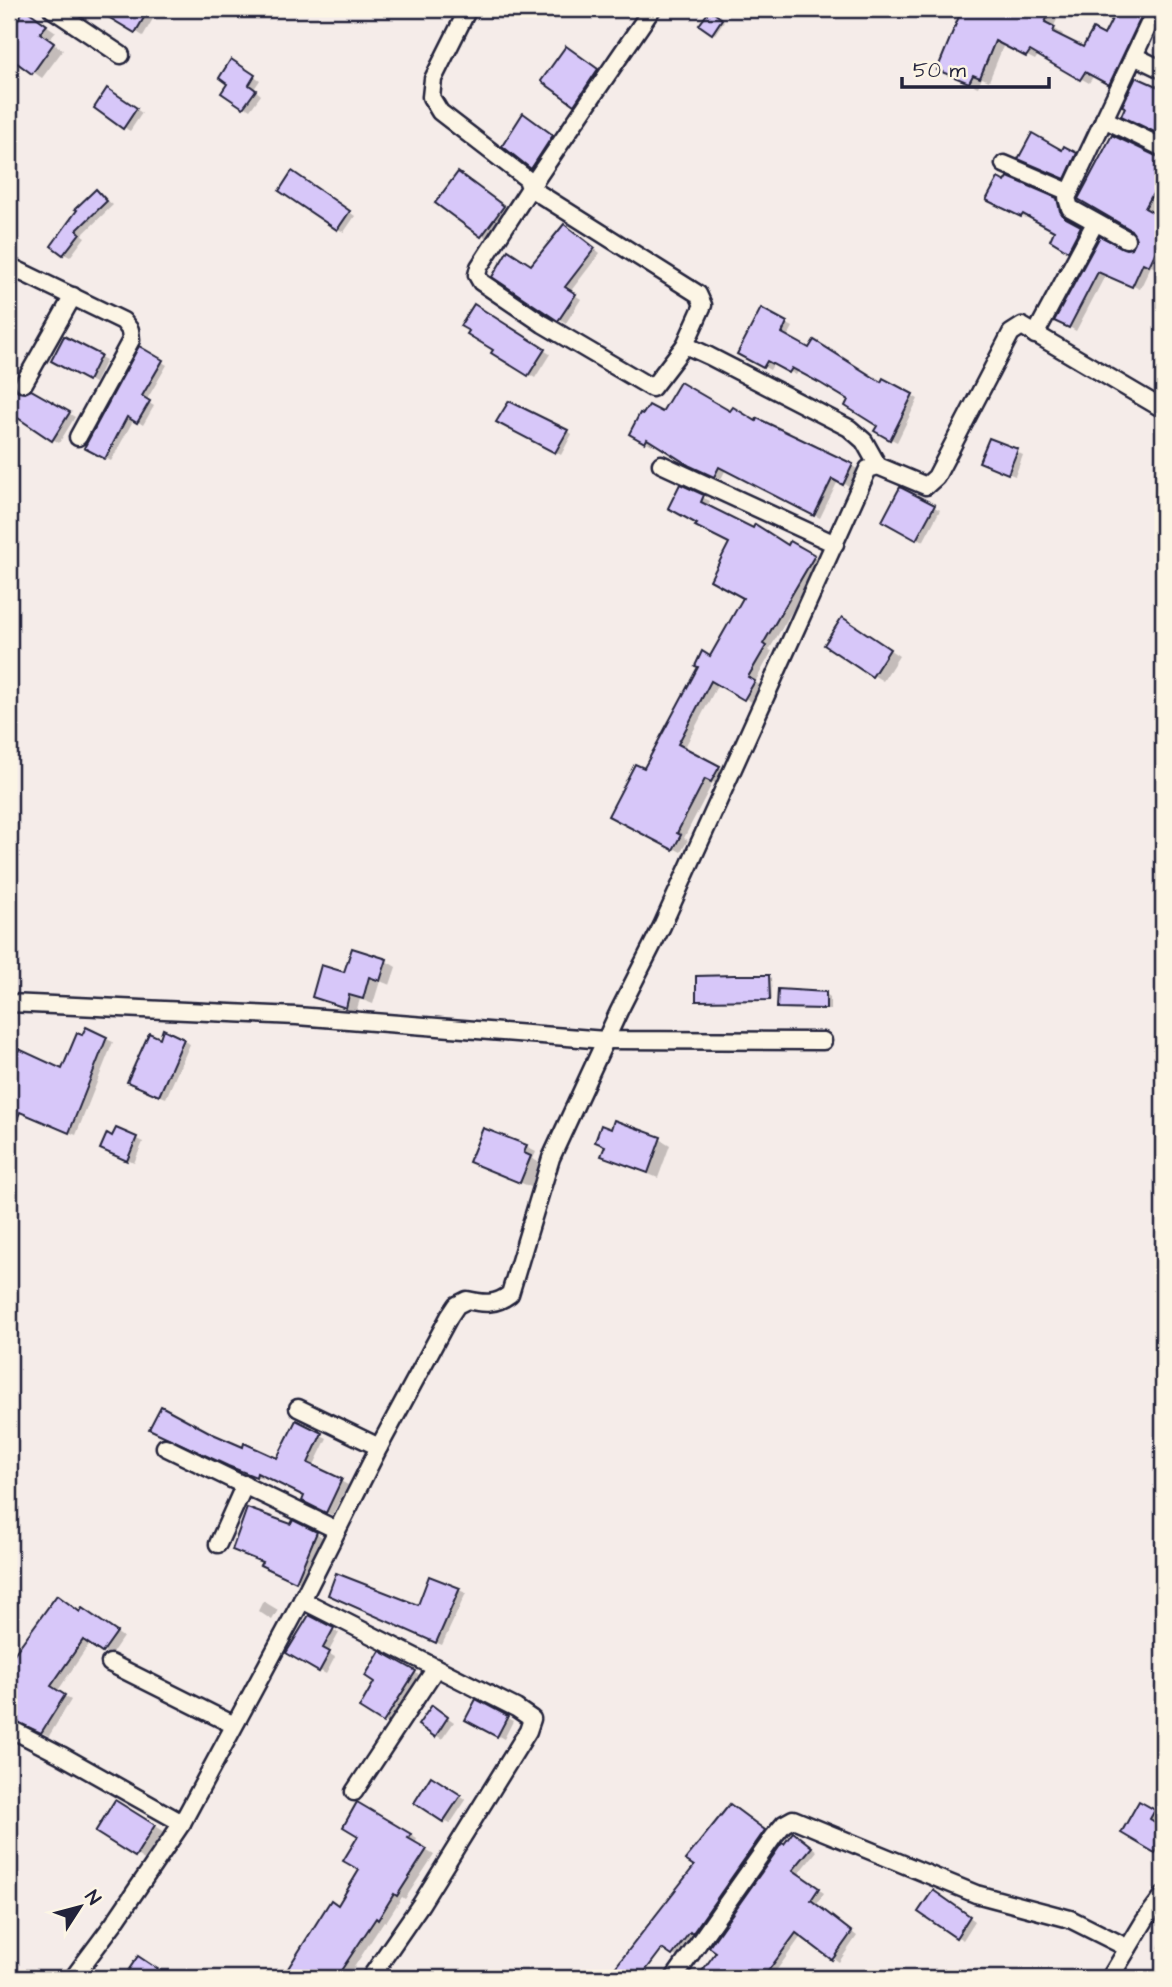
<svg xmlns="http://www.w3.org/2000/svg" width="1172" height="1987" font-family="'Architects Daughter',sans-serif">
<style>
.shadow{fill:#0003}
.building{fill:#d7c7f9;stroke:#22223b;stroke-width:2}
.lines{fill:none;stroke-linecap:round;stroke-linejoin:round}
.street-casing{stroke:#22223b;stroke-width:21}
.street{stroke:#fcf5e5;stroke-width:16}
</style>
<rect width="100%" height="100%" fill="#f5ece9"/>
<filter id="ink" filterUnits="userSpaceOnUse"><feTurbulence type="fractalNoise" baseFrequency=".0143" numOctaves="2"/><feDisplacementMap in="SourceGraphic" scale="14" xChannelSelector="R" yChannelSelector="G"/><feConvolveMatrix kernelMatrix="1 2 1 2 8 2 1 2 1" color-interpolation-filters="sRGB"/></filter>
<g filter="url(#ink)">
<!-- shadow -->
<g class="shadow">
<path d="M100 9H140L154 17 143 36Z"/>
<path d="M617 9H647L641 18 633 13 630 17Z"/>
<path d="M963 9H1062L1053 28 1063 34 1061 37 1084 49 1104 37 1119 9H1139L1152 16 1118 88 1094 75 1089 83 1039 54 1035 60 1004 44 989 81 982 78 978 87 947 74 962 15 960 14Z"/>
<path d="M26 11 56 32 49 40 63 50 42 78 9 55V35Z"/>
<path d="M710 12 724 21 715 34 701 24Z"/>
<path d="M576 54 607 76 585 109 575 104Z"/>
<path d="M238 65 260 80 254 89 261 95 250 110 223 93Z"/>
<path d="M114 94 142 113 130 131 124 127Z"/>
<path d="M530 119 559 140 538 171 532 167Z"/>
<path d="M1064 148 1082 158 1071 181 1026 161 1062 152Z"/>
<path d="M1157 158H1163V192L1151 214 1163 220V254L1156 268 1151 266 1140 289 1106 274 1076 331 1057 320 1100 239 1125 251 1133 249 1138 239 1133 229Z"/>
<path d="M299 177 355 216 344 232 338 229Z"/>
<path d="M468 180 513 213 492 241 482 235Z"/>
<path d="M1005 185 1061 203 1064 215 1069 221 1085 230 1074 251 1052 239 1057 231 1028 215 1026 218 989 199Z"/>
<path d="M96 191 113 205 82 235 85 237 70 257 64 254Z"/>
<path d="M570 229 600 253 570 292 581 299 566 323 494 276 532 267Z"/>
<path d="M474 307 550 354 535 378 494 352 495 350Z"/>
<path d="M762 311 793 327 787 338 882 384 884 380 918 399 897 442 876 431 880 425 851 399 799 370 796 375 774 363 770 370 739 353Z"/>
<path d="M65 338 106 360 95 383 53 360Z"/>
<path d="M140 349 167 365 146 401 154 406 143 425 134 419 111 461 86 447Z"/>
<path d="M9 366 19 372 13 381 20 385 22 395 31 392 75 417 59 443 9 410Z"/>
<path d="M663 414 756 423 858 469 849 486 838 481 820 518 726 469 721 479 698 468 654 441 652 445 631 433Z"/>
<path d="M499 421 567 431 572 434 561 455Z"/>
<path d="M990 440 1023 455 1015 476 987 465Z"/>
<path d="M681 487 710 501 707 507 789 547 791 544 822 561 769 650 772 651 755 682 761 686 752 702 718 684 684 749 726 771 719 785 713 782 684 838 688 840 681 852 610 815 645 771 745 598 731 543Z"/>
<path d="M901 489 940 510 923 542 884 520Z"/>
<path d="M853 625 899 656 883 681 873 675Z"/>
<path d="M386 961 396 967 390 985 380 981 373 1004 360 999 356 1012 324 1002 314 996 345 975Z"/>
<path d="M769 977 771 978 772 1000H698Z"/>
<path d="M826 994 830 997V1010L783 1009 779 1007Z"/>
<path d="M87 1030 113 1042 76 1135 9 1108V1062L11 1058 62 1071Z"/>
<path d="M164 1032 190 1044 166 1098 135 1085Z"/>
<path d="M117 1130 143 1142 134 1163 109 1152Z"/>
<path d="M612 1131 660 1139 670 1145 658 1178 603 1155Z"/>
<path d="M526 1147 536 1152 533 1159 540 1163 531 1187 471 1162Z"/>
<path d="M321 1435 327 1438 313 1467 348 1485 332 1515 310 1504 306 1496 264 1475 262 1479 236 1468 243 1449 278 1461Z"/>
<path d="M316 1533 322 1537 303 1584 261 1563Z"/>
<path d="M430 1578 466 1593 442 1645 337 1597 419 1607Z"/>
<path d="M263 1601 278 1610 272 1620 258 1611Z"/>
<path d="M81 1613 90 1615 123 1637 110 1656 90 1643 57 1692 71 1700 49 1736 9 1716V1663Z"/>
<path d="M309 1617 339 1633 328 1653 335 1657 326 1674 288 1652Z"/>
<path d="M381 1654 421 1676 390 1725 361 1707 377 1682Z"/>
<path d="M476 1702 513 1721 504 1739 467 1719Z"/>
<path d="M438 1711 454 1722 442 1739 436 1735Z"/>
<path d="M432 1778 466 1800 450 1824 416 1802Z"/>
<path d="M116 1802 164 1832 146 1861 98 1831Z"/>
<path d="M1140 1803 1160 1815 1155 1824 1163 1829 1162 1855 1123 1833Z"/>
<path d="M358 1805 417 1839 415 1844 434 1855 405 1899 402 1897 386 1922 384 1921 347 1978H283L331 1902 339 1907 362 1870Z"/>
<path d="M737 1810 770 1835 679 1958 673 1955 697 1866Z"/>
<path d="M800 1838 817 1851 798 1875 824 1893 816 1905 857 1936 839 1962 802 1935 771 1978H705L701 1976Z"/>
<path d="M940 1896 975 1921 963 1940 956 1936Z"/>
<path d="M1163 1935V1951L1158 1948Z"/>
<path d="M626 1955 651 1975 648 1978H609Z"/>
</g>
<!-- building -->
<g class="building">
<path d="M25 9 47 25 40 33 54 43 32 74 9 57V32Z"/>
<path d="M95 9H149L135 33Z"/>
<path d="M962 9H1052L1045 22 1055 27 1053 32 1083 47 1093 29 1104 35 1117 9H1145L1109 85 1085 72 1080 80 1030 51 1026 57 995 41 980 78 973 75 969 83 937 70Z"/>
<path d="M710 10 722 19 712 34 699 25Z"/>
<path d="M566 46 598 69 574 105 541 81Z"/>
<path d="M231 59 255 75 249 85 256 90 243 108 221 93 227 84 219 78Z"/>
<path d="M1136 77 1163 89V136L1121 116 1125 107 1122 106Z"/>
<path d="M107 88 137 108 123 129 94 108Z"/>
<path d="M523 113 553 135 531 169 502 146Z"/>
<path d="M1032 133 1062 150 1064 146 1077 153 1065 179 1018 159Z"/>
<path d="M1112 135 1156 156 1163 157V175L1145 208 1163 218V236L1149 266 1143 263 1132 287 1098 272 1069 328 1054 321 1100 236 1126 249 1132 248 1136 239 1131 230 1078 199Z"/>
<path d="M292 171 350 211 337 230 279 191Z"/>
<path d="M458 172 504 206 481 237 435 203Z"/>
<path d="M1008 177 1057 198 1060 211 1064 217 1081 226 1068 251 1050 240 1054 231 1023 214 1021 217 986 200 998 178 1005 182Z"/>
<path d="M96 189 107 201 77 230 80 233 63 255 51 246 77 210 75 209Z"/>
<path d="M564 224 595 248 565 287 576 294 558 321 492 277 508 250 531 265Z"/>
<path d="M474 304 545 349 528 376 491 353 493 350 467 334 469 331 460 326Z"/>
<path d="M761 308 787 322 782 333 809 348 814 340 881 382 883 378 913 394 890 440 874 431 877 426 845 406 848 400 820 383 792 368 789 373 767 361 763 368 737 354Z"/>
<path d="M64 336 101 355 88 381 51 361Z"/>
<path d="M139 346 163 360 142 396 150 401 137 423 127 417 105 459 84 448Z"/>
<path d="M9 376 14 380 15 388 18 392 25 393 31 390 70 412 52 441 9 412Z"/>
<path d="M680 382 730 411 733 407 756 421 757 418 853 464 843 485 832 479 814 516 719 467 714 477 690 466 647 439 645 443 629 434 640 413 643 414 649 405 662 412Z"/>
<path d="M509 401 568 430 555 453 496 422Z"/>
<path d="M989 438 1018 449 1008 474 979 462Z"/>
<path d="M680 484 704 495 701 502 753 528 755 524 788 545 790 541 815 555 763 644 766 646 748 677 755 681 744 700 711 681 678 744 720 766 711 782 705 779 677 833 681 835 673 850 608 816 635 764 644 768 698 667 695 666 702 651 710 656 743 598 710 580 729 543 695 526 697 524 668 508Z"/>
<path d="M900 487 935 505 916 540 882 521Z"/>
<path d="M842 617 890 649 872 677 824 645Z"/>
<path d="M352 948 387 959 380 981 369 977 363 999 349 995 346 1008 312 997 321 965 344 972Z"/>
<path d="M734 975H769L770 1000 696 1001V976Z"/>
<path d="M778 989 826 992V1009L777 1008Z"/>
<path d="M86 1027 107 1037 69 1133 20 1112 9 1138V1055L15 1058 19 1049 62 1069 77 1033 82 1035Z"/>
<path d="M163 1029 184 1039 159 1096 127 1082 149 1033 160 1038Z"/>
<path d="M614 1120 661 1137 648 1173 601 1156 605 1146 595 1142 601 1125 611 1129Z"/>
<path d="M116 1128 137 1137 127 1161 100 1149 107 1133 112 1136Z"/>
<path d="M483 1128 527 1145 524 1153 531 1156 520 1183 469 1162Z"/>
<path d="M161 1406 213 1434 243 1447 244 1443 277 1458 296 1420 322 1433 308 1463 342 1479 326 1513 302 1501 304 1496 257 1473 256 1477 228 1466 149 1429Z"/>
<path d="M247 1508 291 1524 293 1520 317 1532 296 1582 260 1565 262 1562 232 1550Z"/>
<path d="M336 1573 418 1605 429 1576 460 1588 436 1643 328 1595Z"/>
<path d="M57 1595 80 1612 82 1608 117 1632 102 1653 83 1640 51 1686 65 1695 41 1733 9 1718V1661Z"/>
<path d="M309 1615 334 1628 323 1648 330 1652 319 1672 286 1653Z"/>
<path d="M380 1651 416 1671 383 1723 359 1708 374 1682 365 1676Z"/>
<path d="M476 1699 508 1716 497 1737 465 1720Z"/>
<path d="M432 1705 448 1717 435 1737 418 1725Z"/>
<path d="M431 1776 461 1795 443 1822 414 1803Z"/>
<path d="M115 1800 155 1825 135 1857 95 1832Z"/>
<path d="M1139 1801 1155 1810 1150 1819 1163 1827V1838L1155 1853 1121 1833Z"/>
<path d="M357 1802 411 1834 408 1838 427 1849 397 1896 394 1894 378 1920 376 1918 336 1978H282L331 1900 338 1905 359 1870 343 1861 358 1836 343 1827Z"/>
<path d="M730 1804 765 1830 692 1934 690 1932 672 1956 662 1949 640 1978H607L694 1866 685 1860Z"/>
<path d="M793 1832 812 1847 793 1870 819 1888 811 1900 852 1932 832 1960 796 1933 763 1978H697L716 1952 709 1947 782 1843 784 1844Z"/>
<path d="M933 1890 970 1916 956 1938 918 1912Z"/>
<path d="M138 1956 171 1978H123Z"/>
</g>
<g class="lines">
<!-- street casing -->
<g class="street-casing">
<g id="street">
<path d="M52 9 121 55"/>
<path d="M468 9 433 79 431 97 440 112 527 179 530 188 479 267 477 275 481 282 543 324 652 388 685 345 709 356 849 428 864 441 878 466"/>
<path d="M652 9 530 188 698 294 703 305 685 345"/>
<path d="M1134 56 1163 70"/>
<path d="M1104 119 1161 147"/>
<path d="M1004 164 1069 192"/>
<path d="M1126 239 1070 208 1067 198 1156 9"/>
<path d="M9 266 123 321 130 330 131 340 78 437"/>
<path d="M1035 335 1095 223"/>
<path d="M24 383 73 296"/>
<path d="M661 464 835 544"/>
<path d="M9 1003 297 1016 605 1040 823 1041"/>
<path d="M298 1408 379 1447"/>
<path d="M165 1447 337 1530"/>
<path d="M218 1544 245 1484"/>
<path d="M302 1600 516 1708 532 1719 528 1731 421 1904 370 1978"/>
<path d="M110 1663 234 1725"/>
<path d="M9 1728 61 1755 182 1823"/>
<path d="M354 1792 436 1668"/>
<path d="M73 1978 114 1923 182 1823 302 1600 379 1447 449 1317 457 1305 467 1300C484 1304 496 1305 510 1294L551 1158 619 1011 662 926 868 469 878 466 926 486 936 477 1011 333 1022 326 1163 409"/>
<path d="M674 1978 774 1836 784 1824 793 1819 976 1894 1070 1919 1128 1948"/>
<path d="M1110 1978 1145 1920 1163 1896"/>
</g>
</g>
<!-- street -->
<use href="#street" class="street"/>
</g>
</g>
<!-- margin -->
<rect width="1172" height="1987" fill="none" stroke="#fcf5e5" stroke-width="35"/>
<rect x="18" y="18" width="1137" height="1952" fill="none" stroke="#22223b" stroke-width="2.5" filter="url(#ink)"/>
<!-- north arrow -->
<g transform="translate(80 1907) rotate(54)" stroke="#fcf5e5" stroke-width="5" paint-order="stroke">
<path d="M0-5L12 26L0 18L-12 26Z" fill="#22223b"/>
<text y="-10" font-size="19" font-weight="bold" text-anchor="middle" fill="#22223b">N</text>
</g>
<!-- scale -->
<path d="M902 77v10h147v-10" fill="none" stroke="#22223b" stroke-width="3.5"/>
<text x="913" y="77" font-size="21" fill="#22223b" stroke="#fcf5e5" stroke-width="5" paint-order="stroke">50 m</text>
</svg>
